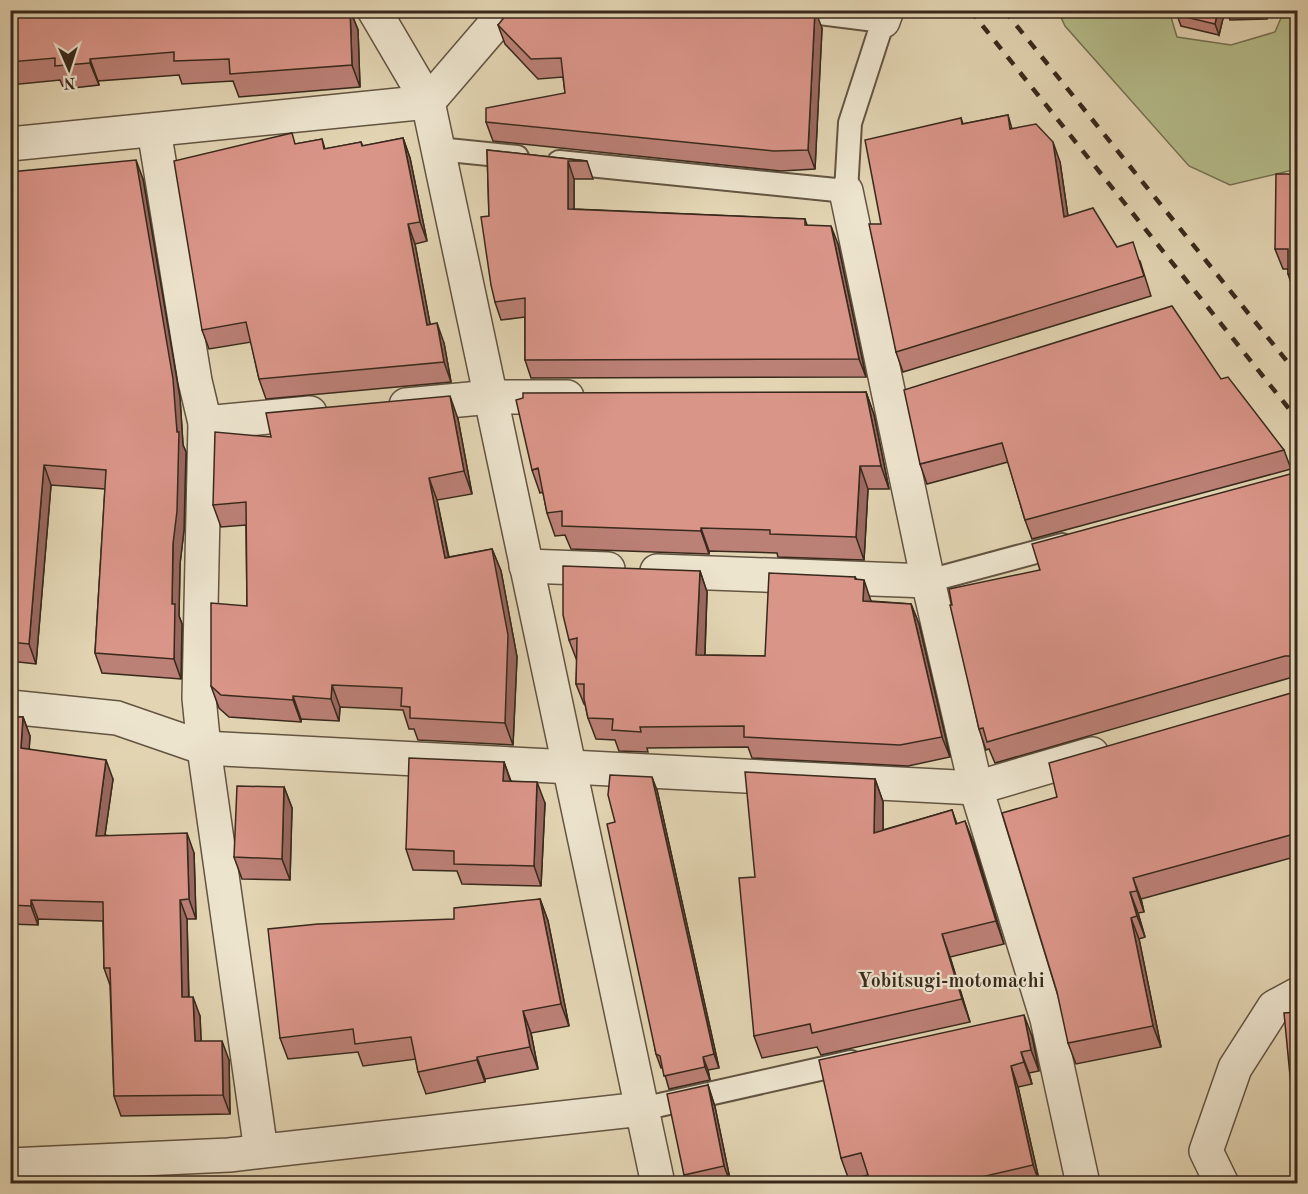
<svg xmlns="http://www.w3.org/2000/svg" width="1308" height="1194" font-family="'Old Standard TT',serif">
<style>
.green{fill:#b5bd8b;stroke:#767354;stroke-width:1.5}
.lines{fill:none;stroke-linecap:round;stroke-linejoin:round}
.lane-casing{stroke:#635442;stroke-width:26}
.street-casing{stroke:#635442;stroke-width:36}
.lane{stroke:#ede4ce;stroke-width:22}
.street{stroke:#ede4ce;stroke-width:33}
.rail{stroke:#38291c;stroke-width:4.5;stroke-dasharray:10 10;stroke-linecap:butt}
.wall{fill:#bb8076;stroke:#38291c;stroke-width:1.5}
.shaded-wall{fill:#996860;stroke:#38291c;stroke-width:1.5}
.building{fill:#da9589;stroke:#38291c;stroke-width:1.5}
.labels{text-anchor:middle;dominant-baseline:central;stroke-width:4.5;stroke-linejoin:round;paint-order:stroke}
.quarter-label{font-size:20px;font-weight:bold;fill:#38291c;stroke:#ede4ce}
</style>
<rect width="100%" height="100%" fill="#e3d5b3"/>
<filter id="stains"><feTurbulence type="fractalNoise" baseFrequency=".00333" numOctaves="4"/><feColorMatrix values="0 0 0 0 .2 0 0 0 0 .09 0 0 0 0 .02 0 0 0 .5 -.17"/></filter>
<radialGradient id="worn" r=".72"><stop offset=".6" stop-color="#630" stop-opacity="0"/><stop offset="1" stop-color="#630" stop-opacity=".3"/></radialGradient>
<!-- green -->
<path class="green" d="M1058 11H1171L1170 14 1177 37 1231 45 1275 32 1284 11H1297V169L1230 185 1189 166 1065 26Z"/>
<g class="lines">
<!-- lane casing -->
<g class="lane-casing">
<g id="lane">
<path d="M438 149 517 157"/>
<path d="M559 162 846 191 850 123 883 21 796 10"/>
<path d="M928 581 1062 545"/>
<path d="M642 1109 851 1062"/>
</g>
</g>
<!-- street casing -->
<g class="street-casing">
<g id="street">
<path d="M374 10 428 102 642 1109"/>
<path d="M883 21 887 10"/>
<path d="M154 130 195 381 205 423 199 698 204 748 261 1151"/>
<path d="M10 144 428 102 507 10"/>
<path d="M846 191 928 581 976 788 1047 1019 1083 1184"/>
<path d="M406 405 491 397H567"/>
<path d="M205 423 310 413"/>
<path d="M526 566 608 569"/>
<path d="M657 571 928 581"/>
<path d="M10 707 117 718 204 748 976 788 1092 754"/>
<path d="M10 1165 229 1155 642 1109 658 1184"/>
<path d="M1222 1184 1206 1151 1235 1068 1274 1007 1298 994"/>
</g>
</g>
<!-- lane -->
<use href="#lane" class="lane"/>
<!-- street -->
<use href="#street" class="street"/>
<!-- rail -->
<g class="rail">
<path d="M970 10 1298 420"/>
<path d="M1004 10 1298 375"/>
</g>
</g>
<!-- wall -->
<g class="wall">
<path d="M10 10H350L358 30 360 87 239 97 233 81 182 84 179 75 98 81 99 85 64 89 60 80 10 85Z"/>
<path d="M1225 10 1219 35 1181 26 1177 15Z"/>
<path d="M1226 10H1267V19L1230 20Z"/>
<path d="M498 25 822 28 815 169 781 171 493 141 486 122 565 93 563 77 538 79 505 44Z"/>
<path d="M1008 115 1012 129 1060 162 1068 216 1140 261 1151 296 903 372 896 352 881 224 961 118 963 124Z"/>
<path d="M403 138 410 158 427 241 415 244 430 324 444 343 451 382 266 399 259 379 251 342 209 349 202 330 296 144 322 139 325 149 361 142 363 146Z"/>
<path d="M487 150 587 161 593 179H574V209L805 219 807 225 838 244 866 377 531 378 525 360V317L501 320 495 302 489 216Z"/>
<path d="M10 172 143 179 180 398 183 445 186 452 184 530 180 564 179 616 182 624 181 679 102 673 95 653 105 489 51 485 36 664 10 661Z"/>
<path d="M1298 174V294L1295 295 1288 274V269H1283L1275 249Z"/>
<path d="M1221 379 1284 450 1291 469 1032 539 1025 520 1008 462 927 484 920 464Z"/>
<path d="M866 392 874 415 889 489H868L864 560 778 557 777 553 709 551V554L571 549 565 535 555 536 547 513 543 492 540 493 532 470Z"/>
<path d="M458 419 472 494 437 500 449 557 492 549 501 571 517 657 513 745 418 740 414 729H409L403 710 340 707 339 721 301 719V722L229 717 219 708 211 686 247 606 246 525 221 527 213 505 271 437Z"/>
<path d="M1298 471V677H1293L995 763 989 749 986 750 979 729 952 605 1040 570 1294 473Z"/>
<path d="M700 571 707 592 705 655 765 656 855 577 871 601 911 604 919 624 950 757 908 766 752 758 748 747 647 748 648 752 619 751 615 740 596 739 588 718 585 704H584L576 684 577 661 569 640Z"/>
<path d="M1298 691V856L1141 899 1144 912 1138 913 1145 937 1139 939 1161 1047 1076 1064 1068 1043 1057 797Z"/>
<path d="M10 717H23L30 736 29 749 113 779 105 835 194 853 196 919H187L189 997 200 1016 201 1041 229 1060 230 1114 121 1116 114 1096 110 985 104 968 103 921 38 919V925L10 924Z"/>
<path d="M504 762 511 781 545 803 541 886 462 884 457 871 413 870 406 849Z"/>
<path d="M875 779 883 802V830L952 810 957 824 974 844 1004 944 950 957 970 1022 821 1055 817 1047 762 1058 754 1036 755 877Z"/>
<path d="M284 787 292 808 290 880 242 879 234 857Z"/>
<path d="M657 790 719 1068 708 1070 710 1080 669 1089 663 1068H661L656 1054 615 822Z"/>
<path d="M540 899 548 921 569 1026 531 1033 538 1069 485 1079V1082L426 1094 418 1072 416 1059 363 1066 358 1052 288 1059 280 1038 454 919Z"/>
<path d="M1032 1036 1039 1071 1029 1073 1032 1084 1018 1087 1040 1184H871L868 1175 849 1180 841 1158Z"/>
<path d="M708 1085 715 1107 731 1184H687L684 1175Z"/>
</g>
<!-- shaded-wall -->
<g class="shaded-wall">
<path d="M350 10 358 30 360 87 352 65Z"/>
<path d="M476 10H482L478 15Z"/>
<path d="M815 10 822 28 815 169 808 150Z"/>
<path d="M1218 10H1225L1219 35 1215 24Z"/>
<path d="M90 59 98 81 99 85 90 63Z"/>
<path d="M403 138 410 158 427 241 420 222Z"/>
<path d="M1053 142 1060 162 1071 237 1064 217Z"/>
<path d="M136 160 143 179 180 398 183 445 186 452 184 530 180 564 179 616 182 624 181 679 174 659 172 604 173 544 177 432Z"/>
<path d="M568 161 574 179V227L568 209Z"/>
<path d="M408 224 415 244 434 345 427 325Z"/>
<path d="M831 226 838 244 866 377 859 359Z"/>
<path d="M437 323 444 343 451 382 444 362Z"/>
<path d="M866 392 874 415 889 489 881 466Z"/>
<path d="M450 396 458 419 472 494 464 471Z"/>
<path d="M44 465 51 485 36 664 29 644Z"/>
<path d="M860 466 868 489 864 560 856 537Z"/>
<path d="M429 478 437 500 453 580 445 558Z"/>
<path d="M701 528 709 551V554L701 531Z"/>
<path d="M492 549 501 571 517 657 513 745 505 723Z"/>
<path d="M700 571 707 592 704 675 696 655Z"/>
<path d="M864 580 871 601 870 622 863 601Z"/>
<path d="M911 604 919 624 950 757 942 737Z"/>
<path d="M332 685 340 707 339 721 331 699Z"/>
<path d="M293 696 301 719V722L293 700Z"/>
<path d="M23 717 30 736 28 767 21 748Z"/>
<path d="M106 760 113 779 102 855 96 836Z"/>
<path d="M504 762 511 783 503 781Z"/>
<path d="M652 777 657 790 719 1068 714 1054Z"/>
<path d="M875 779 883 802V856L874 833Z"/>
<path d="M537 782 545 803 541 886 534 866Z"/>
<path d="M284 787 292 808 290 880 282 859Z"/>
<path d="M965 821 974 844 1004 944 996 921Z"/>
<path d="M187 833 194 853 196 919 189 899Z"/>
<path d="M1133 878 1141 899 1144 912 1137 891Z"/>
<path d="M1130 892 1138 913 1145 937 1137 916Z"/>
<path d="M540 899 548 921 569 1026 561 1004Z"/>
<path d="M31 900 38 919V925L31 906Z"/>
<path d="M180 900 187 919 189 1016 182 997Z"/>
<path d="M1131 918 1139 939 1161 1047 1153 1026Z"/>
<path d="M942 934 950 957 970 1022 962 999Z"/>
<path d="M193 997 200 1016 202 1060 195 1041Z"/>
<path d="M523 1011 531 1033 538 1069 530 1047Z"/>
<path d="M1024 1015 1032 1036 1039 1071 1031 1050Z"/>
<path d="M222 1041 229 1060 230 1114 223 1095Z"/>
<path d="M1021 1052 1029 1073 1032 1084 1024 1062Z"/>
<path d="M477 1057 485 1079V1082L477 1060Z"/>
<path d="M703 1057 708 1070 710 1080 705 1067Z"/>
<path d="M1011 1066 1018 1087 1040 1184 1033 1165Z"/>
<path d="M708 1085 715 1107 731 1184 724 1166Z"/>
</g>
<!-- building -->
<g class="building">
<path d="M10 10H350L352 65 230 74 229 59 174 61V52L90 59V63L55 66V58L10 62Z"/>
<path d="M510 10H815L808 150 774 151 486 122V108L565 93 561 58 531 59 498 25Z"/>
<path d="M1178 10H1218L1215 24 1177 15Z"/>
<path d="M1008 115 1010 129 1036 124 1053 142 1064 217 1093 208 1117 247 1133 242 1144 276 896 352 869 224H881L865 140 961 118 962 124Z"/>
<path d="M292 133 295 144 322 139 324 149 361 142 362 146 403 138 420 222 408 224 427 325 437 323 444 362 259 379 246 322 202 330 174 161Z"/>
<path d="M487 150 587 161H568V209L805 219V225L831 226 859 359 525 360V298L495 302 491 285 481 217 489 216Z"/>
<path d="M136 160 173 379 177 432H179L177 511 173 544 172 604H175L174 659 95 653 106 470 44 465 29 644 10 642V172Z"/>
<path d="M1276 174H1298V274H1288V249H1275Z"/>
<path d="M1172 306 1221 379 1228 377 1284 450 1025 520 1002 443 920 464 904 390Z"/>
<path d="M866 392 881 466H860L856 537 770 534V530L701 528V531L562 526V511L547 513 538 468 532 470 516 400 523 398V393Z"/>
<path d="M450 396 464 471 429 478 445 558 492 549 508 635 505 723 410 718V707L401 706 402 688 332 685 331 699 293 696V700L221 695 211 686V603L247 606 246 502 213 505 215 432 271 437 266 413Z"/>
<path d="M1298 471V657L1295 656H1285L987 742 983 728 979 729 950 605H952L949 589 1040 570 1032 544 1294 473Z"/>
<path d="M563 566 700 571 696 655 765 656 769 573 855 577V579L864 580 863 601 911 604 942 737 900 745 744 737V726L640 727 641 732 612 730 613 719 588 718 584 699V684H576L577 638 569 640 563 615Z"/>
<path d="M1298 691V833L1133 878 1137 891 1130 892 1137 916 1131 918 1153 1026 1068 1043 1057 992 1002 813 1057 797 1049 763Z"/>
<path d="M10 717H23L21 748 106 760 96 836 187 833 189 899 180 900 182 997H193L195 1041H222L223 1095 114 1096 110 968H104L103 902 31 900V906L10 905Z"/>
<path d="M409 758 504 762 503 781 537 782 534 866 454 864V851L406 849Z"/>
<path d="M745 772 875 779 874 833 952 810 956 824 965 821 996 921 942 934 962 999 812 1033 810 1024 754 1036 739 878 755 877Z"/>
<path d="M610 775 652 777 714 1054 703 1057 705 1067 664 1076 660 1056 656 1054 607 824 615 822 608 795Z"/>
<path d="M237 786 284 787 282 859 234 857Z"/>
<path d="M540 899 561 1004 523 1011 530 1047 477 1057V1060L418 1072 411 1037 355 1044 353 1029 280 1038 268 929 318 924 454 919V908Z"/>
<path d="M1298 1012V1159L1284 1013Z"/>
<path d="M1024 1015 1031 1050 1021 1052 1024 1062 1011 1066 1033 1165 951 1184H871L861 1153 841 1158 819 1060Z"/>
<path d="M708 1085 724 1166 684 1175 667 1094Z"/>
</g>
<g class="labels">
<!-- quarter labels -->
<g class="quarter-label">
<text x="951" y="982">Yobitsugi-motomachi</text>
</g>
</g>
<!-- margin -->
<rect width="1308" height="1194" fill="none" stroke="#e3d5b3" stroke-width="36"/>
<rect x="12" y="12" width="1284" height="1170" fill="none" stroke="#38291c" stroke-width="3"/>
<rect x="18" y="18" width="1272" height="1158" fill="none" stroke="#38291c" stroke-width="1.5"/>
<!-- north arrow -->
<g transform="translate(69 69) rotate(177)" stroke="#ede4ce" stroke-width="4.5" paint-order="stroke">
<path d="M0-4.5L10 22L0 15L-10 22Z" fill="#38291c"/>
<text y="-9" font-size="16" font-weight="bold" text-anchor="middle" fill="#38291c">N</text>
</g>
<rect width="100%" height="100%" filter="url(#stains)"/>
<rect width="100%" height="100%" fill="url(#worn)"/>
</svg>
